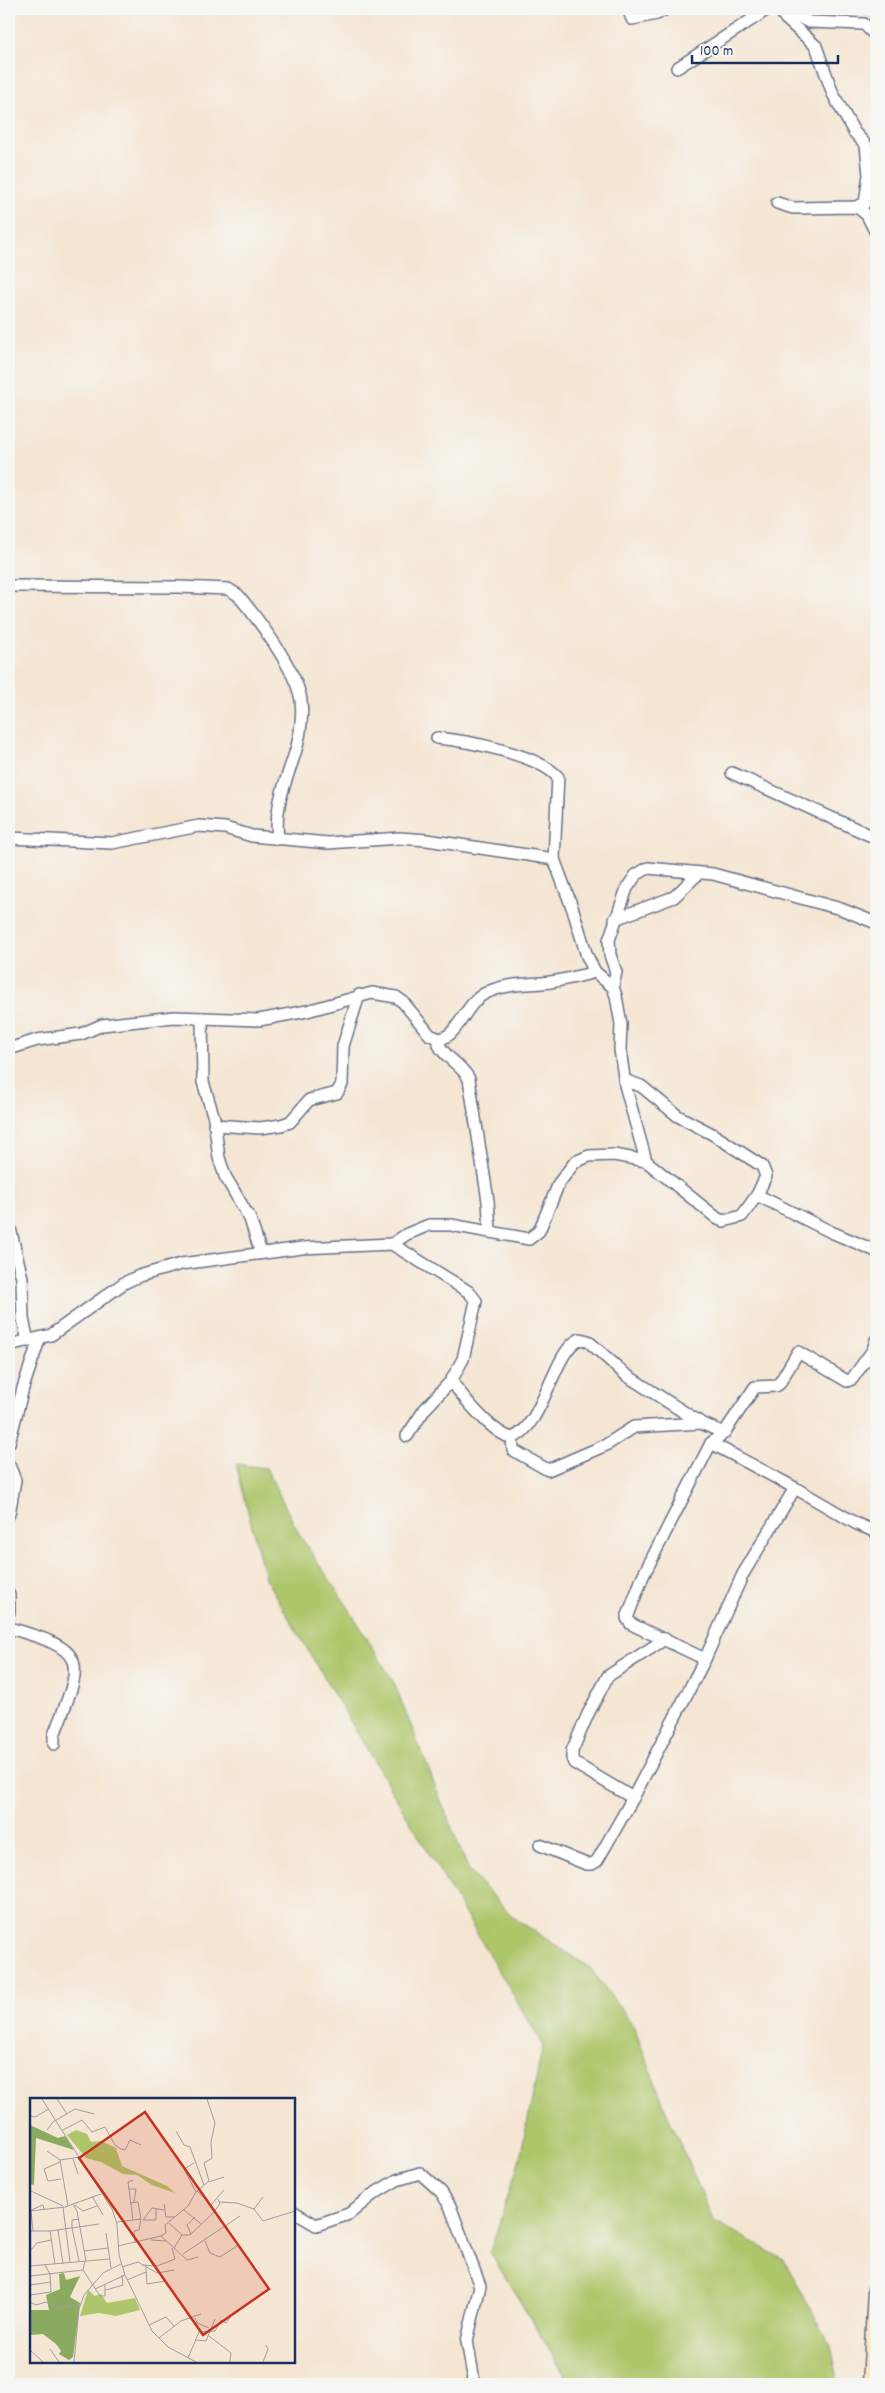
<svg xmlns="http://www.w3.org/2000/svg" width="885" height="2393" font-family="Dekko,sans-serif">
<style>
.green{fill:#aec66b;stroke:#647a64}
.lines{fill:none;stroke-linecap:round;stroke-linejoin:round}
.street-casing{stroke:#676f87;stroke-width:14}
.secondary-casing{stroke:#676f87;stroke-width:19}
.street{stroke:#fff;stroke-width:11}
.secondary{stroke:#fbe6c4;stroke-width:16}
.inset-road{fill:none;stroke:#9e9da4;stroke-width:1}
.view{fill:#c8321e;fill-opacity:0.15;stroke:#c8321e;stroke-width:2.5}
.inset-edge{fill:none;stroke:#1b2f5e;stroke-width:2.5}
</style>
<rect width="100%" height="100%" fill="#f6f6f2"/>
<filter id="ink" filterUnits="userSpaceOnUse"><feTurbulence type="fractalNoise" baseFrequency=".02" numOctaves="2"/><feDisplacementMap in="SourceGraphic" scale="10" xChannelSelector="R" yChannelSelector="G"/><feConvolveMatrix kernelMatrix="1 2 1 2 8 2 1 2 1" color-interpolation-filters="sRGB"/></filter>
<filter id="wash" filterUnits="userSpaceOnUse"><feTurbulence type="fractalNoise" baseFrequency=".0096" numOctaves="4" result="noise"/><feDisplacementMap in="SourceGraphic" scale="20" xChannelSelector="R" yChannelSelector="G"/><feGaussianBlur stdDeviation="1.12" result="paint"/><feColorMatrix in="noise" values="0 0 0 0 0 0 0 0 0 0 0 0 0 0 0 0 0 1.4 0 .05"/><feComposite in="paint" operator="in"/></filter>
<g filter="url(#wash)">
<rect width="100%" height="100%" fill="#f5e6d3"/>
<!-- green -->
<path class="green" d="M236 1464 266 1468 300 1536 346 1604 394 1683 469 1871 513 1917 590 1968 633 2025 667 2113 713 2220 784 2260 830 2345 838 2384H570L490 2252 520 2158 543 2045 265 1578Z"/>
</g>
<g filter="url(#ink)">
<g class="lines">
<!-- street casing -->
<g class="street-casing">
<g id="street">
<path d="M628 9 632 19 657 14 666 9"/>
<path d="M779 9 786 19 816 46 833 94 854 132 866 145 869 175 865 203 857 207"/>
<path d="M784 9 809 22 864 24 876 36"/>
<path d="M677 68 768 9"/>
<path d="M777 203 793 208 857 207 867 215 876 233"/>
<path d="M14 586 179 587 228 589 238 595C258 619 296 669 301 700 303 716 300 738 295 753 285 785 274 805 278 839"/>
<path d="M437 738C468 741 537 754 558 777L554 859 573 910 587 956 595 972 613 987 616 996 621 1024 620 1049 625 1085 646 1161"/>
<path d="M732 773 876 838"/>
<path d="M9 838 112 843 199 826 225 828 252 836 328 843 400 838 427 840 554 859"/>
<path d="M615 919 674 897 699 873"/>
<path d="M613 987 616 972 610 955 609 940 627 888 636 875 648 868 713 874 841 909 876 923"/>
<path d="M202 1018 203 1082 214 1118 219 1158 225 1176 250 1219 261 1253"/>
<path d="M440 1039 439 1045C446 1059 462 1065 469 1079L488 1201 490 1231"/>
<path d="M9 1049 37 1040 81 1034 102 1025 174 1017 259 1020 307 1011 372 993 396 997 403 1002 430 1035 440 1039C461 1034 464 1002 488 992 507 983 530 985 550 982 565 980 580 976 595 972"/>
<path d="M624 1080 641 1086 678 1116 714 1135 762 1166 766 1176 757 1195"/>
<path d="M214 1125 260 1128 281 1125 290 1122 309 1100 337 1093 342 1084 343 1046 359 995"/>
<path d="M9 1224 22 1278 23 1319 28 1341"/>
<path d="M392 1244 469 1292 476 1301 463 1359 451 1381 425 1409 407 1436"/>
<path d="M9 1345 51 1335 124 1283 139 1276 181 1264 302 1248 392 1244 407 1234 429 1225H451L529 1239 539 1231 559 1183 575 1162 589 1156 614 1155 646 1161 718 1219 724 1221 742 1216 757 1195 831 1232 876 1251"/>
<path d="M451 1381C464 1398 492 1433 512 1438 544 1427 553 1350 580 1339L588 1341 626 1375 701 1423 724 1433"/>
<path d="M512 1438 513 1450 548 1470 606 1445 634 1427 701 1423"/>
<path d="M9 1443 23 1388 39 1340"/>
<path d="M711 1443 795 1488 857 1524 876 1532"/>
<path d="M9 1465 15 1480 9 1514"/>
<path d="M9 1595V1612"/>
<path d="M9 1628C93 1651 82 1662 54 1735V1744"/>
<path d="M705 1659 631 1624 627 1618 643 1576 711 1443 724 1433 755 1387 776 1386 779 1384 798 1352 847 1381 852 1379 873 1350 876 1340"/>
<path d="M633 1798 574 1763 572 1758V1751L588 1714 608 1676 665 1639"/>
<path d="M540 1845 586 1864H592L597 1861 633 1798 705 1659 743 1574 795 1488"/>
<path d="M294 2212 316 2225 349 2214 372 2195 397 2180 420 2173 441 2192 450 2206 480 2286 467 2341 473 2375 472 2384"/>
</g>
</g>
<!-- secondary casing -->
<g class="secondary-casing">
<path id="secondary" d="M871 2384 876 2289"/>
</g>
<!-- street -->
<use href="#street" class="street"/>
<!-- secondary -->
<use href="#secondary" class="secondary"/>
</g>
</g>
<!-- overview -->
<g transform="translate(30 2098)">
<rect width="265" height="265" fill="#f5e6d3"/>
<path d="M46 32 57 36 61 44 71 43 86 50 92 68 137 88 145 95 122 87 107 77 93 76 71 64 56 60 37 37ZM58 192 65 198 71 196 77 205 105 200 110 212 86 218 69 215 50 218Z" fill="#aec66b"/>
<path d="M0 27 28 40 35 38 44 52 6 40 4 87 0 86ZM34 175 36 182 50 178 40 199 50 205 43 259 39 262 29 256 31 253 26 246 13 236 0 237V203L1 212H19L16 197 30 191 29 176Z" fill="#8aab5f"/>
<path class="inset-road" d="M12 1 82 111 87 126 89 157 95 177 122 233 138 249 166 264M27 1 37 16M0 18 5 19 19 11M17 32 23 24 45 11 64 16M33 32 52 22 62 34 75 29 85 47 91 51 95 52 100 42 111 47M146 33 154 47 160 49 174 87M17 53 30 62 50 59M43 61 48 76M30 62 38 108M30 64 14 71 18 83 31 81M164 65 154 71 166 94M179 84 194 79M99 91H106L104 104M1 93 33 108M167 93 181 107 194 92M62 98 73 117M190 104 207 105 224 111 233 99M100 105 108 104 111 121 109 132 104 133 105 145M43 106 47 113 56 163M134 106 136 119H145M45 107 53 113 67 108M33 109 40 164M224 111 233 123 265 113M1 112 13 107 14 111M154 112 171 126M0 113 35 109 71 96M1 113 3 133M103 122 98 84 103 82M113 122 122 110 134 112M113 122H126V111M87 124 111 121M139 125 152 137M28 132 33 166M0 133H20L69 126M20 133 25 166M76 135 81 170M161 136 157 127 165 119M131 138 136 135 135 127 158 108 166 94 179 83 174 65 182 60 181 44 185 25 177 1M121 142 136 143M175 143 180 155 190 159 207 148M88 148 131 138 157 162 168 159M144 150 152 137H160L182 116 190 106 188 101M0 153 7 145 21 142M54 153 78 150M153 156 210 118M49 163 42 130V122L49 121M55 163 53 172 70 198H75V186M112 167 127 168 145 161 142 150M0 168 79 161M92 169 108 164 127 175 144 172M116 170 117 186 136 183M0 178 53 172M97 182 116 174M0 187 21 184M65 191 95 177M76 192 93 187 92 177M0 197 21 194 20 176 15 167M0 204 6 207 16 204 26 210 51 206M165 220 167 225 179 230M119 227 136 219 144 228M179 238 201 255 200 264M129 240 151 223 171 216M166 242 176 243 185 221M20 251 29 264M0 252 13 264M158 260 169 234 185 233 191 222 196 225 201 218M44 264 49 211 54 197 73 175 91 166M233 264 238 251 236 247"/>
<path class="view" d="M115 14 239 191 173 237 49 60Z"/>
<rect width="265" height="265" class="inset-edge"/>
</g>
<!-- margin -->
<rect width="885" height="2393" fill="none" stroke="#f6f6f2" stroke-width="30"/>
<!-- scale -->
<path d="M692 55v8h146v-8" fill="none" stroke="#1b2f5e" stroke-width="2.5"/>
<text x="700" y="55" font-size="15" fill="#1b2f5e" stroke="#f6f6f2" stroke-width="4" paint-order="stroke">100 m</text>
</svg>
